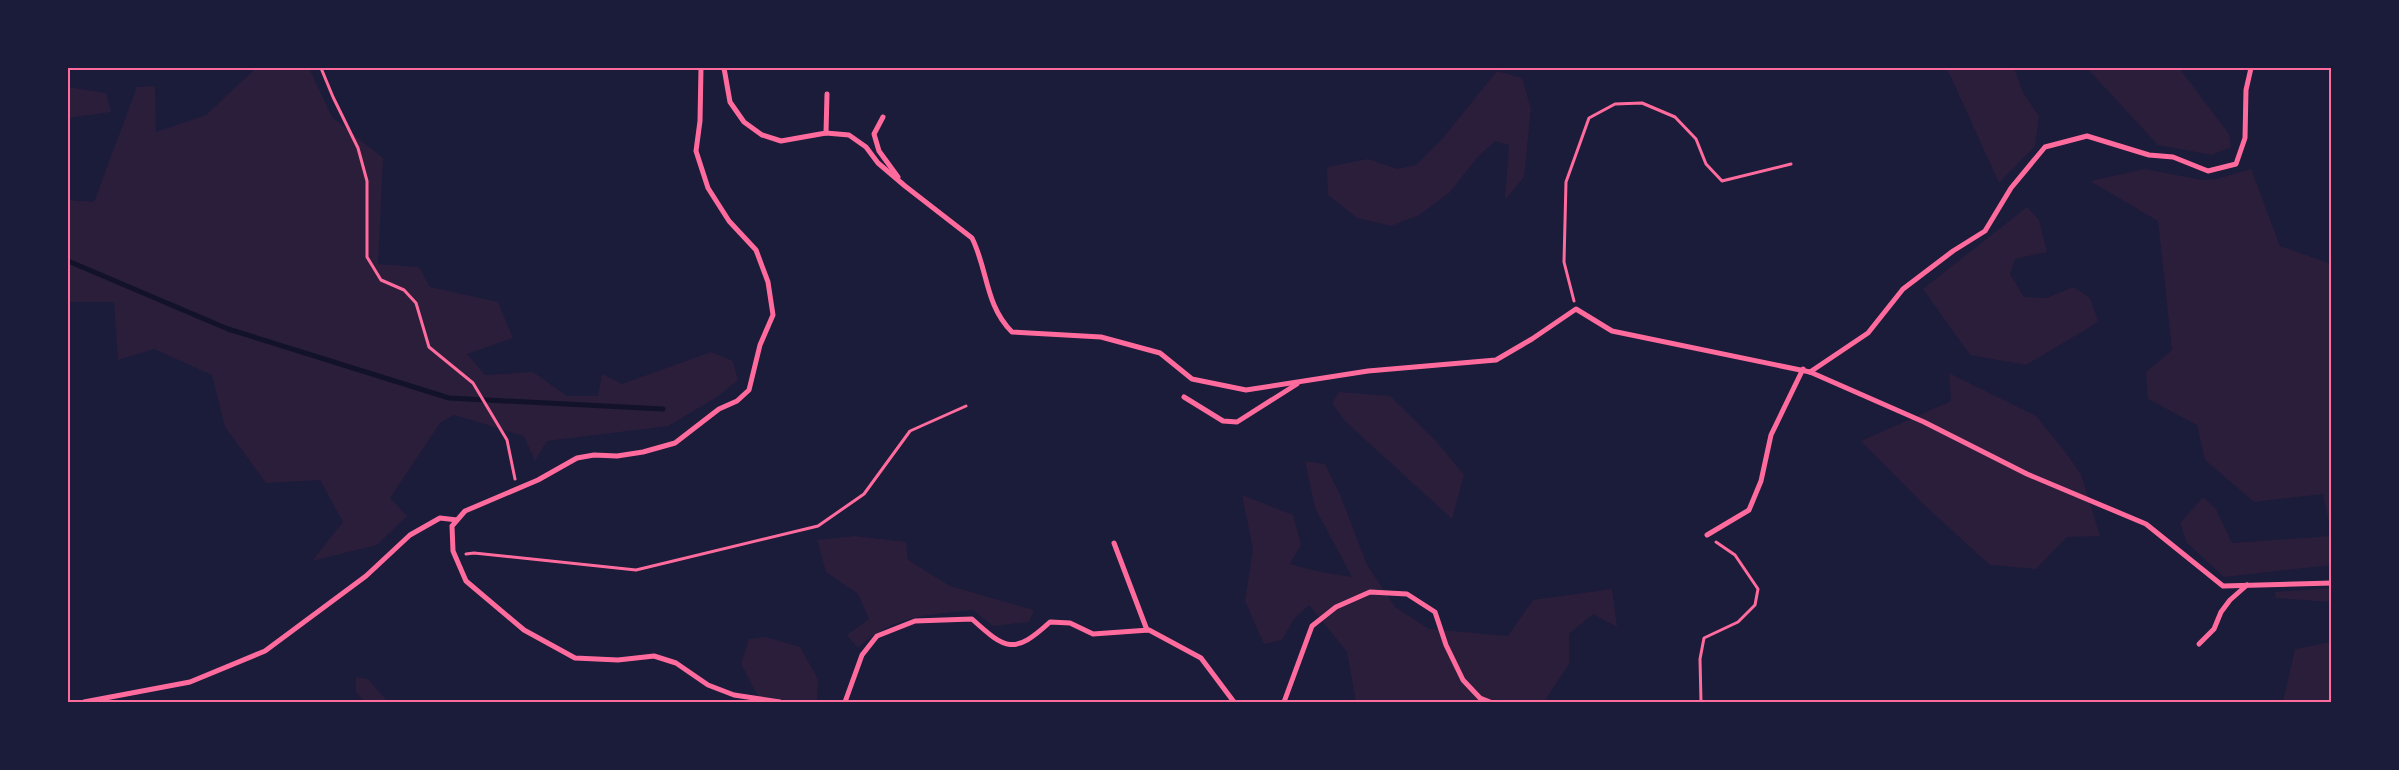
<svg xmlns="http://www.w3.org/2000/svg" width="2399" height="770" font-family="Poppins,sans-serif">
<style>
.green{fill:#2a1e3b}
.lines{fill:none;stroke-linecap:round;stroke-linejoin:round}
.stream{stroke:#12122b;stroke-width:5}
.path{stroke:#ff6b9d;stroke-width:3}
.minor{stroke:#ff6b9d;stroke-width:5}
.neatline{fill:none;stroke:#ff6b9d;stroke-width:2}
</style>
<rect width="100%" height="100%" fill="#1b1b3a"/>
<!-- green -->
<g class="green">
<path d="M256 68H309L332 117 383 158 378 264 419 267 430 287 498 302 513 338 467 354 485 375 533 372 567 396H598L602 374 622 384 711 352 733 361 738 380 717 397 668 426 547 441 535 461 524 436 454 415 440 423 390 498 407 516 377 545 312 561 343 522 320 480 266 483 225 427 212 375 154 349 118 360 114 302H68V200L94 202 137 87 155 86 156 132 206 115Z"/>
<path d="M1945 68H2014L2023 93 2039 116 2035 146 1999 183 1950 75Z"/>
<path d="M2087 68H2179L2229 134 2231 147 2212 155 2158 145Z"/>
<path d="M1497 71 1522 78 1531 109 1524 177 1505 200 1509 145 1495 141 1477 158 1449 193 1419 215 1391 226 1357 218 1328 195 1327 167 1368 159 1397 169 1416 165 1442 139Z"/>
<path d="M68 87 106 93 111 112 68 118Z"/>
<path d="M2145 169 2202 180 2217 179 2251 169 2280 246 2331 264V532L2323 494 2254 502 2205 460 2197 425 2148 399 2146 372 2172 350 2158 221 2090 181Z"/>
<path d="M2027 207 2039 220 2047 252 2015 259 2010 274 2024 297 2047 298 2073 287 2090 298 2098 320 2095 324 2026 365 1970 355 1923 289Z"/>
<path d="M1949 373 2036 416 2066 453 2081 474 2100 536 2067 537 2036 569 1990 565 1923 504 1861 441 1951 401Z"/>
<path d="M1339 392 1390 396 1436 441 1464 475 1452 519 1344 420 1332 403Z"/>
<path d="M1305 461 1325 464 1341 497 1367 565 1395 607 1429 629 1508 636 1533 600 1612 589 1617 627 1593 614 1569 634V664L1544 702H1389V700L1356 702 1347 652 1309 605 1294 619 1282 640 1264 644 1245 601 1253 549 1242 495 1293 515 1301 545 1290 564 1321 572 1352 577 1315 508Z"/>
<path d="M2203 497 2216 509 2232 543 2331 536V565L2224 577 2187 543 2180 523Z"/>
<path d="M855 536 906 542 908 560 950 586 1034 610 1029 622 993 626 973 610C928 615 893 615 858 648L847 635 869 619 858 594 826 572 817 540Z"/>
<path d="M2331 588V602L2276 598 2275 592Z"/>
<path d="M766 637 800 647 818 679 817 702H761L741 664 749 639Z"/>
<path d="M2331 642V702H2283L2295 649Z"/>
<path d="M356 677 368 679 388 702H364L356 692Z"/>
</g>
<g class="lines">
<!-- stream -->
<path class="stream" d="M68 261 228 329 449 398 663 409"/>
<!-- path -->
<g class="path">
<path d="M321 68 333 97 358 148 367 181V257L381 280 404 290 416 303 429 347 473 383 507 440 515 479"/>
<path d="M1574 301 1564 262 1566 182 1589 118 1615 104 1642 103 1675 117 1696 139 1706 164 1722 181 1791 164"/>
<path d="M466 554 474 553 636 570 818 526 864 494 910 431 966 406"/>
<path d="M1701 702 1700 659 1704 638 1738 622 1755 605 1758 589 1735 555 1716 542"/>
</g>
<!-- minor -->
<g class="minor">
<path d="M701 68 700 121 696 151 708 188 729 221 756 250 768 282 773 315 760 345 749 390 737 401 719 409 675 443 643 452 617 456 594 455 577 458 538 480 465 511 452 526 453 551 466 581 524 630 575 658 618 660 654 656 676 663 708 685 734 695 780 702"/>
<path d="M724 68 730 102 744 122 762 135 781 141 826 133 849 135 866 147 878 163 905 186 972 238C988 270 985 305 1012 332L1101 337 1160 353 1192 379 1246 390 1368 371 1496 360 1532 339 1576 309 1612 331 1810 372 1924 422 2027 474 2146 524 2223 586 2332 583"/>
<path d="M883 117 874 134 879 151 898 177"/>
<path d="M826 133 827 94"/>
<path d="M1810 372 1868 333 1903 289 1953 251 1985 231 2011 188 2045 147 2087 136 2149 155 2173 157 2208 171 2236 164 2245 138 2246 90 2251 68"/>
<path d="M1184 397 1223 421 1237 422 1297 384"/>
<path d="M1707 535 1749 510 1761 481 1771 435 1803 369"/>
<path d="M1114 543 1147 630"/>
<path d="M2199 644 2214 629 2221 612 2230 600 2247 585"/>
<path d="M84 702 190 682 265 651 366 576 410 535 440 518 457 520"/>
<path d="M845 702 862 655 877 636 915 621 972 619C1006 650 1014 655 1050 622L1070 623 1093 634 1149 630 1201 658 1234 702"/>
<path d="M1284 702 1312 626 1336 607 1370 592 1407 594 1435 612 1446 645 1463 680 1480 698 1490 702"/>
</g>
</g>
<!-- border -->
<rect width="2399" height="770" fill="none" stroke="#1b1b3a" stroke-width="138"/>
<rect x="69" y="69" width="2261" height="632" class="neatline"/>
</svg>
